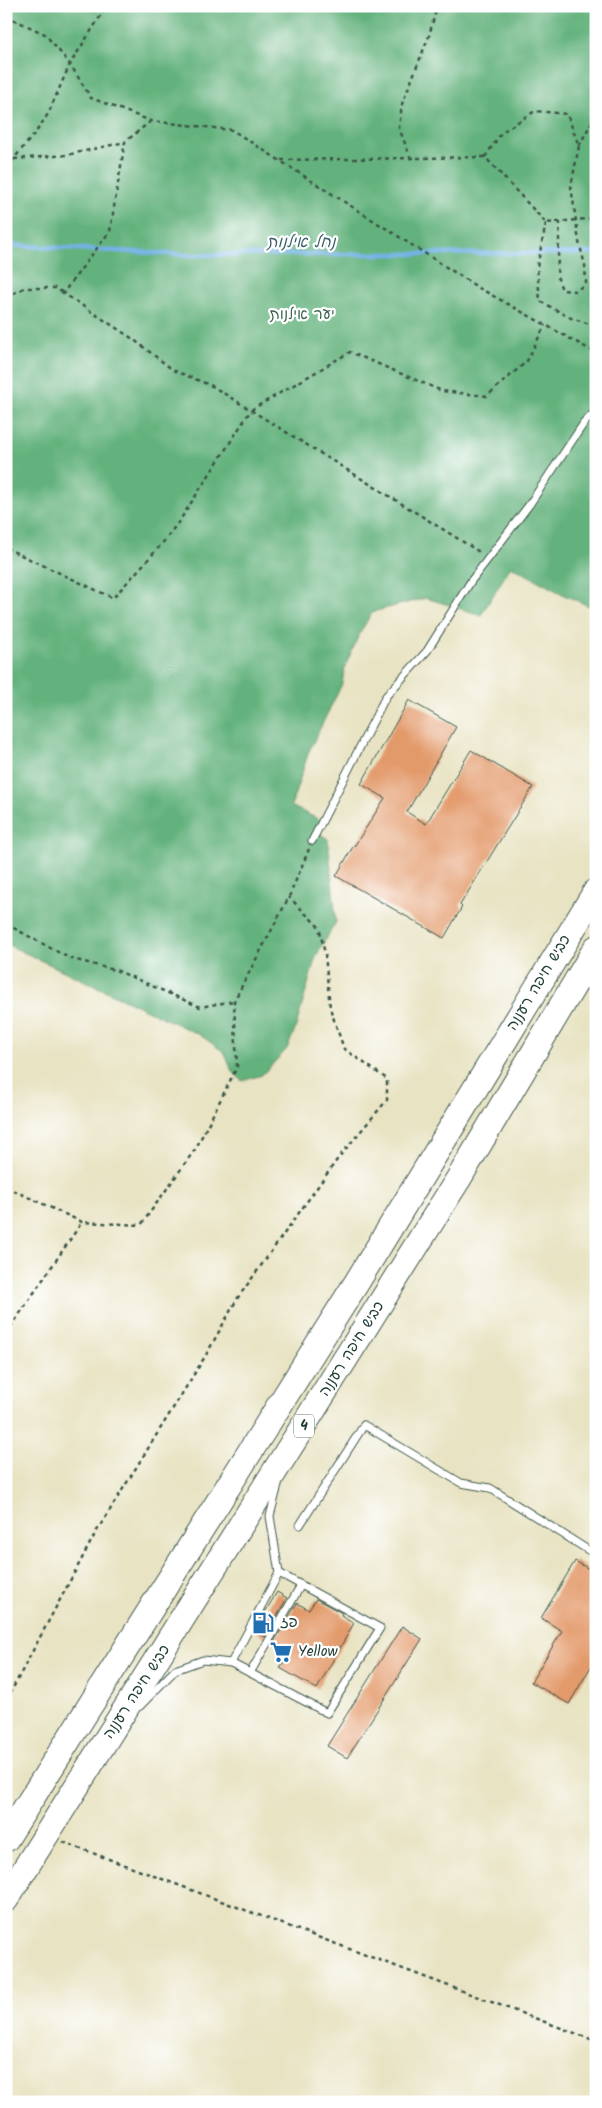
<svg xmlns="http://www.w3.org/2000/svg" width="602" height="2108" font-family="Kalam,'Playpen Sans Hebrew',sans-serif">
<style>
.forest{fill:#63b27d;stroke:#417858}
.lines{fill:none;stroke-linecap:round;stroke-linejoin:round}
.stream{stroke:#75b2e7;stroke-width:4.5}
.building{fill:#e39a6b}
.lane-casing{stroke:#3d5649;stroke-width:9}
.highway-casing{stroke:#3d5649;stroke-width:27}
.path{stroke:#3d5649;stroke-width:2.5;stroke-dasharray:4 4;stroke-linecap:butt}
.lane{stroke:#fff;stroke-width:7}
.highway{stroke:#fff;stroke-width:25}
.labels{text-anchor:middle;dominant-baseline:central;stroke-width:4.5;stroke-linejoin:round;paint-order:stroke}
.shield{fill:#fff;stroke:#627771;stroke-width:1}
.shield-label{font-size:14px;font-weight:bold;fill:#1f3d34}
.park-label{font-size:15px;fill:#36624c;stroke:#fff}
.street-label{font-size:15px;fill:#1f3d34;stroke:#fff}
.poi-label{font-size:15px;fill:#1f3d34;stroke:#fff;text-anchor:start}
.water-label{font-size:16px;font-style:italic;fill:#39606a;stroke:#fff}
</style>
<rect width="100%" height="100%" fill="#fff"/>
<filter id="ink" filterUnits="userSpaceOnUse"><feTurbulence type="fractalNoise" baseFrequency=".02" numOctaves="2"/><feDisplacementMap in="SourceGraphic" scale="10" xChannelSelector="R" yChannelSelector="G"/><feConvolveMatrix kernelMatrix="1 2 1 2 8 2 1 2 1" color-interpolation-filters="sRGB"/></filter>
<filter id="wash" filterUnits="userSpaceOnUse"><feTurbulence type="fractalNoise" baseFrequency=".0096" numOctaves="4" result="noise"/><feDisplacementMap in="SourceGraphic" scale="20" xChannelSelector="R" yChannelSelector="G"/><feGaussianBlur stdDeviation="1.12" result="paint"/><feColorMatrix in="noise" values="0 0 0 0 0 0 0 0 0 0 0 0 0 0 0 0 0 1.4 0 .05"/><feComposite in="paint" operator="in"/></filter>
<g filter="url(#wash)">
<rect width="100%" height="100%" fill="#e8e3c2"/>
<!-- forest -->
<path class="forest" d="M6 6H596V609L564 595 511 566 481 615 426 598 372 612 358 637 345 667 342 684 309 751 291 806 322 821 316 831 328 839 336 922 316 956 295 1030 287 1049 262 1075 242 1081 232 1071 224 1052 200 1035 6 944Z"/>
<g class="lines">
<!-- stream -->
<path class="stream" d="M6 245 190 255 596 253"/>
</g>
<g id="blocks">
<!-- building -->
<g class="building">
<path d="M409 700 456 727 407 812 426 824 471 750 533 787 460 905 462 907 444 938 336 876 354 845H355L385 798 361 784Z"/>
<path d="M575 1561 596 1573V1658L569 1704 531 1682 562 1631 541 1618Z"/>
<path d="M277 1592 287 1598 265 1637 254 1631Z"/>
<path d="M316 1599 342 1613 341 1615 354 1623 317 1689 280 1668 290 1651 274 1642 297 1603 309 1610Z"/>
<path d="M402 1626 422 1639 347 1758 327 1746Z"/>
</g>
</g>
</g>
<g filter="url(#ink)">
<use href="#blocks" fill-opacity="0" stroke="#3d5649" stroke-width="1"/>
<g class="lines">
<!-- lane casing -->
<g class="lane-casing">
<g id="lane">
<path d="M312 841 386 696 427 651 471 581 529 505 584 423 596 411"/>
<path d="M300 1525 364 1425 461 1483 490 1488 596 1555"/>
<path d="M231 1663 327 1713 380 1628 279 1573"/>
<path d="M250 1673 301 1585"/>
<path d="M140 1706 175 1670 203 1660 231 1663 279 1573 270 1516 278 1485"/>
</g>
</g>
<!-- highway casing -->
<g class="highway-casing">
<g id="highway">
<path d="M6 1839 357 1282 596 891"/>
<path d="M6 1899 459 1178 596 948"/>
</g>
</g>
<!-- path -->
<g class="path">
<path d="M6 16 45 34 70 64 91 98 151 121 232 130 479 288 596 353"/>
<path d="M151 121 125 142 110 231 63 293 133 339 173 370 212 386 481 553"/>
<path d="M579 146 596 114"/>
<path d="M485 157 502 132 535 111 567 114 579 146 571 186 579 242 585 265 586 284 575 291 562 290 557 276 560 222"/>
<path d="M14 159 67 155 125 142"/>
<path d="M411 159 399 128 402 104 429 36 437 6"/>
<path d="M281 160 485 157 546 223 596 218"/>
<path d="M6 168 36 132 48 114 70 64 107 6"/>
<path d="M546 223 537 267 540 301 571 318 596 326"/>
<path d="M6 297 24 288H56L63 293"/>
<path d="M6 548 113 598 161 545 180 520 251 410 350 352 442 391 487 396 527 361 545 325"/>
<path d="M6 927 10 926 69 958 118 971 200 1007 234 1001"/>
<path d="M6 1187 82 1222 141 1225 196 1148 237 1067 234 1001 289 897 309 849"/>
<path d="M6 1334 82 1222"/>
<path d="M6 1701 95 1534 206 1355 237 1299 339 1157 387 1100V1079L344 1049 330 1008 325 954 319 927 289 897"/>
<path d="M63 1842 596 2041"/>
</g>
<!-- lane -->
<use href="#lane" class="lane"/>
<!-- highway -->
<use href="#highway" class="highway"/>
</g>
</g>
<!-- icons -->
<defs>
<g id="fuel-bare" transform="scale(1.725)"><path d="M-5.5-6h7V0h2V4h1.3V-2.5L3-4.5l.8-.8L6-3V5H2.5V1h-1V6h-7ZM-4.2-4.7v3.2H.2V-4.7Z" fill="#1f6fb2" stroke="#fff" stroke-width="2.5" paint-order="stroke"/></g>
<g id="supermarket-bare" transform="scale(1.725)"><path d="M-6-5.5h2.5l.6 2H6L4.5 2H-2.5L-4.4-4H-6ZM-1.5 3.2a1.3 1.3 0 1 0 .1 0ZM3 3.2a1.3 1.3 0 1 0 .1 0Z" fill="#1f6fb2" stroke="#fff" stroke-width="2.5" paint-order="stroke"/></g>
</defs>
<g fill-rule="evenodd">
<use href="#fuel-bare" x="263" y="1623"/>
<use href="#supermarket-bare" x="281" y="1652"/>
</g>
<g class="labels">
<!-- shield labels -->
<rect class="shield" x="294" y="1414.5" width="20" height="23" rx="4"/>
<g class="shield-label">
<text x="304" y="1426">4</text>
</g>
<!-- park labels -->
<g class="park-label">
<text x="302" y="315">יער אילנות</text>
</g>
<!-- street labels -->
<g class="street-label">
<text transform="translate(539 983) rotate(-59)">כביש חיפה רעננה</text>
<text transform="translate(352 1349) rotate(-58)">כביש חיפה רעננה</text>
<text transform="translate(137 1692) rotate(-57)">כביש חיפה רעננה</text>
</g>
<!-- poi labels -->
<g class="poi-label">
<text x="280" y="1623">פז</text>
<text x="298" y="1652">Yellow</text>
</g>
<!-- water labels -->
<g class="water-label">
<text x="301" y="242">נחל אילנות</text>
</g>
</g>
<!-- margin -->
<rect width="602" height="2108" fill="none" stroke="#fff" stroke-width="25"/>
</svg>
